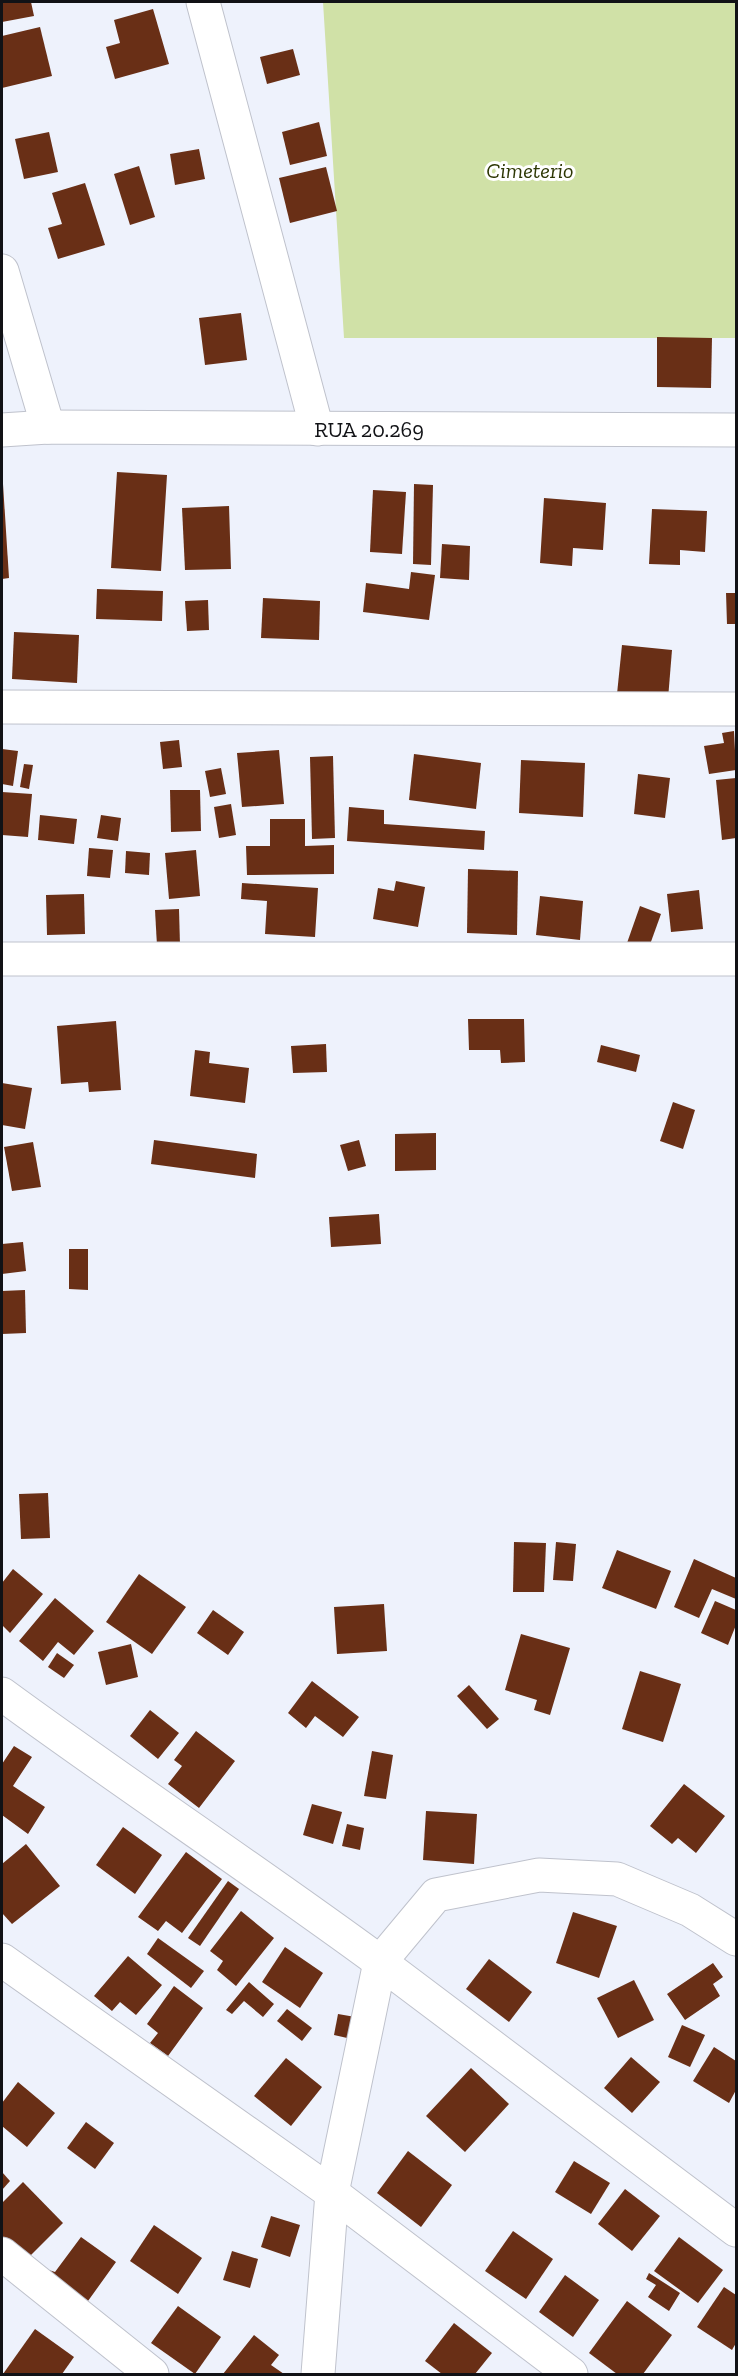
<svg xmlns="http://www.w3.org/2000/svg" width="738" height="2376" font-family="'Zilla Slab',serif">
<style>
.green{fill:#d0e1a7}
.building{fill:#692f16}
.lines{fill:none;stroke-linecap:round;stroke-linejoin:round}
.minor-casing{stroke:#bfc2cc;stroke-width:35}
.minor{stroke:#fff;stroke-width:33}
.labels{text-anchor:middle;dominant-baseline:central;stroke-width:6;stroke-linejoin:round;paint-order:stroke}
.park-label{font-size:22px;font-style:italic;fill:#2d3704;stroke:#fff}
.street-label{font-size:22px;fill:#111216;stroke:#fff}
</style>
<rect width="100%" height="100%" fill="#eef2fc"/>
<!-- green -->
<path class="green" d="M323 2H736V338H344Z"/>
<!-- building -->
<g class="building">
<path d="M2 2H31L34 16 2 22Z"/>
<path d="M153 9 169 64 115 79 106 47 120 43 114 20Z"/>
<path d="M40 27 52 76 2 88V36Z"/>
<path d="M293 49 300 75 267 84 260 57Z"/>
<path d="M319 122 327 156 290 165 282 132Z"/>
<path d="M49 132 58 172 24 179 15 139Z"/>
<path d="M199 149 205 179 175 185 170 154Z"/>
<path d="M139 166 155 217 130 225 114 174Z"/>
<path d="M326 167 337 211 290 223 279 178Z"/>
<path d="M85 183 105 245 58 259 48 228 62 224 52 193Z"/>
<path d="M241 313 247 360 205 365 199 318Z"/>
<path d="M657 337 712 338 711 388 657 387Z"/>
<path d="M117 472 167 475 161 571 111 568Z"/>
<path d="M2 484H3L9 578 2 579Z"/>
<path d="M414 484 433 485 431 565 413 564Z"/>
<path d="M373 490 406 492 402 554 370 552Z"/>
<path d="M544 498 606 503 603 550 573 548 572 566 540 563Z"/>
<path d="M229 506 231 569 185 570 182 508Z"/>
<path d="M652 509 707 511 705 552 680 550V565L649 564Z"/>
<path d="M442 544 470 546 469 580 440 578Z"/>
<path d="M411 572 435 575 429 620 363 612 366 583 409 589Z"/>
<path d="M97 589 163 591 162 621 96 619Z"/>
<path d="M726 593H736V624H727Z"/>
<path d="M263 598 320 601 319 640 261 638Z"/>
<path d="M208 600 209 630 187 631 185 601Z"/>
<path d="M14 632 79 635 77 683 12 679Z"/>
<path d="M622 645 672 650 668 699 617 694Z"/>
<path d="M734 731 736 770 709 774 704 746 724 743 722 733Z"/>
<path d="M179 740 182 767 163 769 160 742Z"/>
<path d="M2 749 18 751 13 786 2 784Z"/>
<path d="M279 750 284 804 242 807 237 753Z"/>
<path d="M414 754 481 763 476 809 409 800Z"/>
<path d="M333 756 335 838 312 839 310 757Z"/>
<path d="M521 760 585 763 583 817 519 813Z"/>
<path d="M24 764 33 765 29 789 20 787Z"/>
<path d="M221 768 226 794 210 797 205 771Z"/>
<path d="M638 774 670 778 665 818 634 814Z"/>
<path d="M736 778V838L722 840 716 780Z"/>
<path d="M170 790H200L201 831 171 832Z"/>
<path d="M2 792 32 794 28 837 2 835Z"/>
<path d="M231 804 236 835 219 838 214 807Z"/>
<path d="M349 807 384 810V824L485 831 484 850 347 841Z"/>
<path d="M40 815 77 819 74 844 38 840Z"/>
<path d="M101 815 121 818 118 841 97 838Z"/>
<path d="M270 819H305V846L334 845V874L247 875 246 846H270Z"/>
<path d="M89 848 113 850 110 878 87 876Z"/>
<path d="M196 850 200 896 169 899 165 853Z"/>
<path d="M126 851 150 853 149 875 125 873Z"/>
<path d="M468 869 518 871 517 935 467 933Z"/>
<path d="M396 881 425 887 418 927 373 919 378 888 394 891Z"/>
<path d="M242 883 318 888 315 937 265 934 267 901 241 899Z"/>
<path d="M699 890 703 929 671 932 667 894Z"/>
<path d="M84 894 85 934 47 935 46 895Z"/>
<path d="M540 896 583 901 580 940 536 935Z"/>
<path d="M640 906 661 914 648 950 627 943Z"/>
<path d="M179 909 180 945 157 946 155 910Z"/>
<path d="M468 1019H524L525 1062 501 1063 500 1050H469Z"/>
<path d="M116 1021 121 1090 89 1092 88 1082 61 1084 57 1026Z"/>
<path d="M326 1044 327 1072 293 1073 291 1046Z"/>
<path d="M601 1045 640 1055 636 1072 597 1062Z"/>
<path d="M195 1050 210 1052 209 1063 249 1068 245 1103 190 1096Z"/>
<path d="M2 1083 32 1088 25 1129 2 1125Z"/>
<path d="M673 1102 695 1110 683 1149 660 1141Z"/>
<path d="M436 1133V1170L395 1171V1134Z"/>
<path d="M154 1140 257 1154 255 1178 151 1164Z"/>
<path d="M359 1140 366 1166 348 1171 340 1145Z"/>
<path d="M33 1142 41 1187 12 1191 4 1147Z"/>
<path d="M379 1214 381 1244 331 1247 329 1217Z"/>
<path d="M23 1242 26 1271 2 1274V1244Z"/>
<path d="M69 1249H88V1290L69 1289Z"/>
<path d="M25 1290 26 1333 2 1334V1291Z"/>
<path d="M48 1493 50 1538 21 1539 19 1494Z"/>
<path d="M514 1542 546 1543 544 1592H513Z"/>
<path d="M556 1542 576 1544 573 1581 553 1580Z"/>
<path d="M617 1550 671 1571 656 1609 602 1588Z"/>
<path d="M694 1559 736 1578V1599L712 1589 699 1618 674 1607Z"/>
<path d="M13 1569 43 1594 10 1633 2 1625V1583Z"/>
<path d="M139 1574 186 1607 152 1654 106 1622Z"/>
<path d="M55 1598 94 1631 74 1655 58 1642 43 1661 19 1641Z"/>
<path d="M715 1601 736 1610V1625L728 1645 701 1633Z"/>
<path d="M384 1604 387 1651 337 1654 334 1607Z"/>
<path d="M213 1610 244 1632 228 1655 197 1633Z"/>
<path d="M521 1634 570 1648 550 1715 534 1710 537 1700 505 1690Z"/>
<path d="M131 1644 138 1677 106 1685 98 1652Z"/>
<path d="M57 1653 74 1665 64 1678 48 1667Z"/>
<path d="M640 1671 681 1684 663 1742 622 1729Z"/>
<path d="M312 1681 359 1717 343 1737 315 1716 306 1728 288 1713Z"/>
<path d="M469 1685 499 1719 487 1729 457 1696Z"/>
<path d="M150 1710 179 1733 158 1759 130 1736Z"/>
<path d="M196 1731 235 1761 199 1808 168 1784 182 1766 174 1760Z"/>
<path d="M14 1746 32 1757 13 1786 45 1807 28 1834 2 1815V1764Z"/>
<path d="M372 1751 393 1755 386 1799 364 1796Z"/>
<path d="M684 1784 725 1816 696 1853 678 1838 672 1844 650 1826Z"/>
<path d="M312 1804 342 1812 333 1844 303 1835Z"/>
<path d="M426 1811 477 1814 474 1864 423 1860Z"/>
<path d="M347 1824 364 1828 360 1850 342 1846Z"/>
<path d="M123 1827 162 1855 135 1894 96 1865Z"/>
<path d="M26 1844 60 1886 12 1924 2 1913V1864Z"/>
<path d="M186 1852 222 1879 182 1933 166 1921 158 1931 138 1917Z"/>
<path d="M228 1881 239 1889 200 1946 188 1938Z"/>
<path d="M241 1911 274 1938 236 1986 217 1970 223 1961 210 1951Z"/>
<path d="M573 1912 617 1926 599 1978 556 1963Z"/>
<path d="M158 1938 204 1971 191 1988 147 1954Z"/>
<path d="M285 1947 323 1973 300 2008 262 1982Z"/>
<path d="M128 1956 162 1985 136 2015 120 2002 112 2011 94 1996Z"/>
<path d="M489 1959 532 1992 509 2022 466 1989Z"/>
<path d="M713 1963 723 1977 713 1984 720 1996 685 2020 667 1994Z"/>
<path d="M634 1980 654 2020 618 2038 597 1998Z"/>
<path d="M249 1982 274 2004 263 2017 244 2001 232 2014 226 2010Z"/>
<path d="M174 1986 203 2008 168 2056 150 2043 158 2033 147 2024Z"/>
<path d="M287 2009 312 2028 302 2041 277 2021Z"/>
<path d="M338 2014 361 2018 356 2040 334 2035Z"/>
<path d="M682 2025 705 2035 690 2067 668 2057Z"/>
<path d="M714 2047 736 2061V2090L729 2103 693 2081Z"/>
<path d="M631 2057 660 2082 632 2113 604 2088Z"/>
<path d="M286 2058 322 2087 291 2126 254 2096Z"/>
<path d="M471 2068 509 2104 465 2152 426 2116Z"/>
<path d="M18 2082 55 2113 27 2147 2 2126V2103Z"/>
<path d="M86 2122 114 2143 95 2169 67 2148Z"/>
<path d="M408 2151 452 2185 421 2227 377 2193Z"/>
<path d="M574 2161 610 2183 591 2214 555 2192Z"/>
<path d="M2 2172 10 2181 2 2190Z"/>
<path d="M23 2182 63 2223 23 2263 2 2241V2203Z"/>
<path d="M625 2189 660 2216 632 2251 598 2224Z"/>
<path d="M271 2216 300 2225 290 2257 261 2247Z"/>
<path d="M154 2225 202 2258 178 2294 130 2261Z"/>
<path d="M513 2231 553 2259 526 2299 485 2271Z"/>
<path d="M81 2237 116 2262 88 2301 65 2284H43L49 2270 55 2272Z"/>
<path d="M679 2237 723 2270 698 2303 654 2271Z"/>
<path d="M232 2251 258 2259 250 2288 223 2280Z"/>
<path d="M649 2273 680 2293 669 2311 648 2297 656 2285 646 2279Z"/>
<path d="M565 2275 599 2300 573 2337 539 2312Z"/>
<path d="M724 2287 736 2295V2343L732 2350 697 2327Z"/>
<path d="M627 2301 672 2335 643 2374H617L589 2353Z"/>
<path d="M178 2306 221 2337 195 2374 151 2343Z"/>
<path d="M454 2323 492 2353 475 2374H442L425 2361Z"/>
<path d="M35 2329 74 2357 62 2374H3Z"/>
<path d="M254 2335 279 2355 271 2365 284 2374H223Z"/>
</g>
<g class="lines">
<!-- minor casing -->
<g class="minor-casing">
<g id="minor">
<path d="M203 2 317 429"/>
<path d="M2 271 48 427"/>
<path d="M2 430 48 427 736 430"/>
<path d="M2 707 736 709"/>
<path d="M2 959H736"/>
<path d="M2 1694C126 1785 255 1870 380 1962L436 1895 539 1875 617 1879 690 1910 736 1939"/>
<path d="M2 1960 332 2193 571 2374"/>
<path d="M2 2254 152 2374"/>
<path d="M318 2374 332 2193 380 1962 736 2230"/>
</g>
</g>
<!-- minor -->
<use href="#minor" class="minor"/>
</g>
<g class="labels">
<!-- park labels -->
<g class="park-label">
<text x="530" y="170">Cimeterio</text>
</g>
<!-- street labels -->
<g class="street-label">
<text x="369" y="429">RUA 20.269</text>
</g>
</g>
<!-- border -->
<rect width="738" height="2376" fill="none" stroke="#111216" stroke-width="6"/>
</svg>
